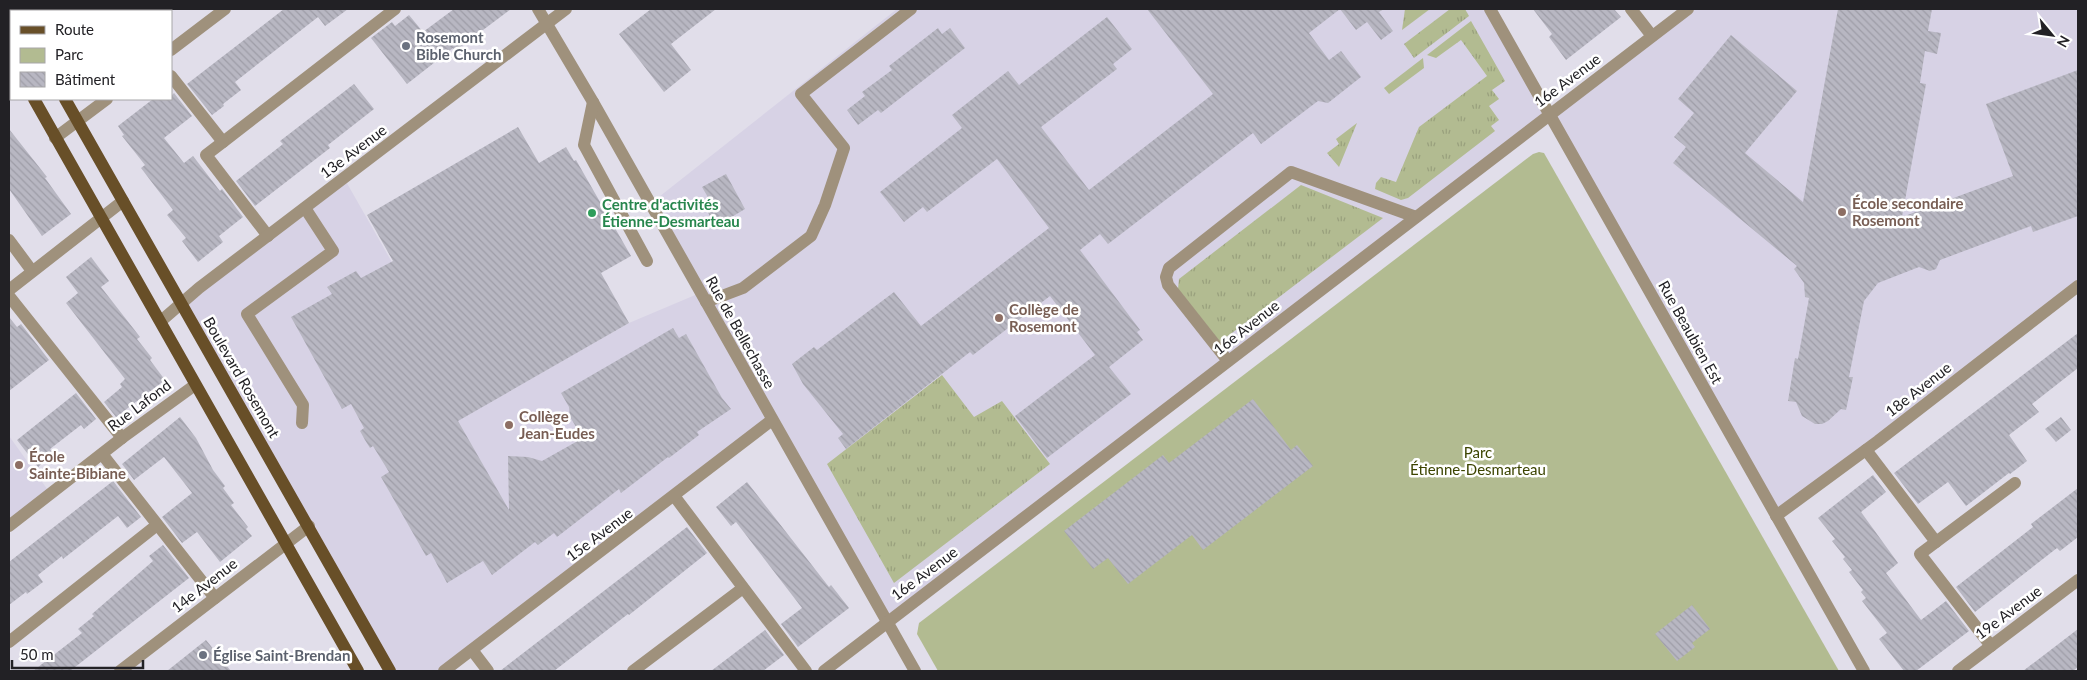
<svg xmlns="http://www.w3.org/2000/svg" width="2087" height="680" font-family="Lato,sans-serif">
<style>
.built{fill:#d7d2e5}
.grass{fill:url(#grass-tufts)}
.park{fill:#b2bb91}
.building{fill:url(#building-back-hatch)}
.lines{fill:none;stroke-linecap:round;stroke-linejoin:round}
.minor{stroke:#9f917c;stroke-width:12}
.major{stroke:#684f28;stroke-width:12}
.worship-dot{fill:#6b7280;stroke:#fff;stroke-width:2}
.education-dot{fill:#8d6e63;stroke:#fff;stroke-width:2}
.leisure-dot{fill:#2e9e5b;stroke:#fff;stroke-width:2}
.labels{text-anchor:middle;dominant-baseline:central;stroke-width:5;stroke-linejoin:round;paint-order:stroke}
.worship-label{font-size:15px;font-weight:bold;fill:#5b616d;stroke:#fff;text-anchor:start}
.street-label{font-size:15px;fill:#222125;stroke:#fff}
.education-label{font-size:15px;font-weight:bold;fill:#785e54;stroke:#fff;text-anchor:start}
.leisure-label{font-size:15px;font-weight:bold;fill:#27864d;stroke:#fff;text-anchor:start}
.park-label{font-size:15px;fill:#3c4400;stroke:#fff}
</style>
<defs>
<pattern id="grass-tufts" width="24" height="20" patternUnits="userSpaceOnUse" patternTransform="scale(1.25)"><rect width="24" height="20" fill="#b2bb91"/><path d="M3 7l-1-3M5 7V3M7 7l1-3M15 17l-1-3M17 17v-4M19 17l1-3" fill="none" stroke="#99a07d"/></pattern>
<pattern id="building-back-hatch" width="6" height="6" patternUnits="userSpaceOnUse" patternTransform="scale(1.25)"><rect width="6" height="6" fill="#b8b7c2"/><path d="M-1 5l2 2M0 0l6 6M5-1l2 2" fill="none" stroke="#9e9da7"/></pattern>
</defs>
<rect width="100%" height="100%" fill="#e1deea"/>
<!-- built -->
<g class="built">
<path d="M897 9H1490L1549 114 1688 9H2078V285L1776 516 1549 114 887 622 772 421 444 671H391L182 303 344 178 476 410 629 323 700 293 650 204Z"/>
<path d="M9 436 50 493 9 526Z"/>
</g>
<!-- grass -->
<g class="grass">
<path d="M1405 9H1430L1402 30Z"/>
<path d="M1450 9H1465L1469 16 1414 58 1404 44Z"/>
<path d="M1471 21 1505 81 1492 90 1499 99 1489 106 1499 120 1491 126 1495 131 1408 198 1401 200 1375 189 1376 183 1381 177 1396 182 1419 127 1487 76 1461 40 1436 58 1427 55Z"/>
<path d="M1423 58 1424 68 1389 94 1384 88Z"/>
<path d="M1357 123 1339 167 1327 153 1339 144 1336 139Z"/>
<path d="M1301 185 1383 218 1220 342 1178 289 1179 279Z"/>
<path d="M942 375 974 417 1002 401 1050 464 894 583 827 464Z"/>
</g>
<!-- park -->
<path class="park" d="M1539 152 1544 153 1839 671H938L917 634 919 623 1533 154Z"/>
<!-- building -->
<g class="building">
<path d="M284 9H348L325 26 318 17 235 82 241 90 223 104 224 106 212 115 187 84Z"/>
<path d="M454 9H511L455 51 453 48 407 84 371 38 392 22 395 26 409 15 423 32Z"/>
<path d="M651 9H716L671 44 691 70 664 92 619 34Z"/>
<path d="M1147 9H1340L1309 33 1329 60 1341 51 1361 77 1328 103 1318 101 1261 144 1253 133 1108 244 1100 234 1080 250 1140 330 1137 332 1143 340 1109 367 1131 394 1047 458 1015 416 1095 355 1050 296 973 355 970 352 846 449 838 438 843 434 803 384 792 364 814 347 817 350 894 292 921 326 1049 228 997 159 927 212 923 207 904 222 880 192 962 128 952 115 1008 71 1019 85 1107 17 1132 49 1113 64 1117 69 1041 127 1089 190 1213 94Z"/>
<path d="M1340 9H1384L1379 12 1393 31 1381 40 1367 22 1356 30Z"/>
<path d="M1533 9H1614L1621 17 1566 60 1549 37 1552 34Z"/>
<path d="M1838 9H1932L1928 31 1941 33 1937 54 1925 51 1920 83 1926 84 1902 217 2013 176 1986 104 2078 70V216L2033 232 2031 226 1940 260 1936 269 1930 271 1919 267 1878 283 1864 301 1849 377H1853L1846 410 1841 409 1828 421 1822 424H1815L1802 416 1796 402 1788 401 1795 358 1798 359 1809 298 1805 297 1804 283 1794 269 1797 266 1673 163 1686 147 1674 137 1694 113 1678 99 1731 35 1797 91 1745 153 1803 202Z"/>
<path d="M938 28 942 34 950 28 965 48 881 113 878 110 858 125 847 110 865 96 862 92 892 70 889 66Z"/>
<path d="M354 84 374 109 328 145 330 148 255 206 236 181 283 144 280 141Z"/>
<path d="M174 93 192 116 164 138 184 163 193 156 220 191 222 189 243 217 219 236 223 242 198 262 182 241 186 238 167 215 173 210 141 168 145 165 122 136 124 135 118 126 153 99H171V96Z"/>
<path d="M518 127 539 163 566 147 574 161 576 160 631 256 601 273 629 323 458 421 509 510 508 456 528 457 542 461 583 438 570 417 569 407 561 393 673 328 679 338 686 334 722 398 731 409 697 432 699 435 669 458 668 457 621 493 619 489 557 537 554 533 538 545 535 542 492 575 483 561 447 583 431 553 426 556 381 477 389 472 373 446 370 448 365 440 360 431 364 428 351 404 342 409 291 317 332 294 327 287 356 271 361 278 393 261 367 215Z"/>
<path d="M9 129 47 177 45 178 71 214 42 236 9 189Z"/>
<path d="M726 174 745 209 715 227 707 210 713 206 702 187Z"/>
<path d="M91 257 109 281 101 287 140 337 137 339 152 358 150 360 165 380 116 417 104 402 122 387 120 384 125 379 66 303 78 293 66 277Z"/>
<path d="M9 317 17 327 21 324 49 360 9 391Z"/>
<path d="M2078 333V368L2032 404 2039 412 2009 435 2027 461 2010 474 2009 473 1966 506 1948 482 1918 504 1894 473Z"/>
<path d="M76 393 96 419 84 429 81 425 50 449 54 454 38 467 17 440Z"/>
<path d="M1253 399 1291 450 1297 445 1313 466 1203 550 1192 535 1128 584 1108 558 1093 569 1064 531 1163 455 1169 463Z"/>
<path d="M180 417 196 438 213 470 225 486 223 488 234 503 231 505 248 527 246 529 252 536 220 562 197 532 182 543 162 517 192 493 164 457 134 480 122 464Z"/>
<path d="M2061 417 2071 430 2056 442 2045 429Z"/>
<path d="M1873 475 1886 492 1861 512 1898 563 1886 573 1921 620 1946 601 1969 631 1916 671H1904L1879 639 1887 633 1862 601 1866 598 1861 592 1863 590 1849 572 1852 570 1843 559 1845 557 1832 541 1835 539 1818 518Z"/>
<path d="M113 481 141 517 127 528 118 516 63 559 62 556 38 575 43 582 27 594 26 592 9 605V562Z"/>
<path d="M747 482 829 587 831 585 849 608 798 647 781 624 802 608 736 522 731 526 716 507Z"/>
<path d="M2078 488V537L2060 551 2057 548 1975 612 1956 587 2033 527 2031 524Z"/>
<path d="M687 527 707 553 629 615 628 614 554 671H500Z"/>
<path d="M163 545 189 578 70 671H33L82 633 78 629 94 616 92 614 153 561 149 556Z"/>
<path d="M1692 605 1710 629 1692 643 1695 647 1677 661 1655 634Z"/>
<path d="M2078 629V667L2073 671H2023Z"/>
<path d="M765 630 784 655 763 671H711Z"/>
<path d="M206 640 231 671H167Z"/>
</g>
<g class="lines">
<!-- minor -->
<g class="minor">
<path d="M131 9 133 11"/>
<path d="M538 9 593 102 915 671"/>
<path d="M1490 9 1864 671"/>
<path d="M1631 9 1652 36"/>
<path d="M171 50 225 9"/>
<path d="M9 73 11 71"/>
<path d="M171 76 223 142 395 9"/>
<path d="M593 102 584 145 647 261"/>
<path d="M55 138 107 99"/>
<path d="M223 142 206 155 268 236"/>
<path d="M9 240 32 271"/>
<path d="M9 290 123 201"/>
<path d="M9 296 122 438"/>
<path d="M706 302 743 288 811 236 825 205 844 148 801 94 911 9"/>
<path d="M161 321 199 288 566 9"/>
<path d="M1228 361 1168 285 1166 277 1169 268 1291 172 1416 217"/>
<path d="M302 423 303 405 247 314 333 251 305 208"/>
<path d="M1866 450 1936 542 1920 554 1991 646"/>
<path d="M102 454 215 598"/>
<path d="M675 497 806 671"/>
<path d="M1776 516 1878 441 2078 286"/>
<path d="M9 526 122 438 195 385"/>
<path d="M1936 542 2015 483"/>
<path d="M9 642 157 525"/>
<path d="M472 650 488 671"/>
<path d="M120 671 309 526"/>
<path d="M444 671 772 420"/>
<path d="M633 671 743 588"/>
<path d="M824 671 1688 9"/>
<path d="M1958 671 2078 580"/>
</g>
<!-- major -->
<g class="major">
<path d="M16 9 17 11"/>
<path d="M9 54 11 58"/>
<path d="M34 99 358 671"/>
<path d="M65 99 390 671"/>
</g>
</g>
<!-- markers -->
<g class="worship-dot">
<circle cx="406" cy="46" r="5"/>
<circle cx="203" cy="655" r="5"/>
</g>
<g class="education-dot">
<circle cx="1842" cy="212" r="5"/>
<circle cx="999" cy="318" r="5"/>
<circle cx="509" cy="425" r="5"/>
<circle cx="19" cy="465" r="5"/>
</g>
<circle class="leisure-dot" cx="592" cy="213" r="5"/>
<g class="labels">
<!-- worship labels -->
<g class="worship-label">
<text x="416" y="37">Rosemont<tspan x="416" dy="17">Bible Church</tspan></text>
<text x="213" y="655">Église Saint-Brendan</text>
</g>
<!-- street labels -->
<g class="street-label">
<text transform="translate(1567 80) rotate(-37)">16e Avenue</text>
<text transform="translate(353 151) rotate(-37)">13e Avenue</text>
<text transform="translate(1246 327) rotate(-38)">16e Avenue</text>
<text transform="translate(741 332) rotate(61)">Rue de Bellechasse</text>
<text transform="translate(1691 332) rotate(61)">Rue Beaubien Est</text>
<text transform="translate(242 377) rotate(60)">Boulevard Rosemont</text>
<text transform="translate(1918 389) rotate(-38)">18e Avenue</text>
<text transform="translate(139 405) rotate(-37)">Rue Lafond</text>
<text transform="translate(599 534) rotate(-37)">15e Avenue</text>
<text transform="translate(924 573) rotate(-37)">16e Avenue</text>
<text transform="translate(204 585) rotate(-38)">14e Avenue</text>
<text transform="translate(2008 612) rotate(-37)">19e Avenue</text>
</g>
<!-- education labels -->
<g class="education-label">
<text x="1852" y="203">École secondaire<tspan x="1852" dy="17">Rosemont</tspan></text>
<text x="1009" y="309">Collège de<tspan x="1009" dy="17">Rosemont</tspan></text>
<text x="519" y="416">Collège<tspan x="519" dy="17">Jean-Eudes</tspan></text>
<text x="29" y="456">École<tspan x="29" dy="17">Sainte-Bibiane</tspan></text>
</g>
<!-- leisure labels -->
<g class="leisure-label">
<text x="602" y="204">Centre d'activités<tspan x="602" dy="17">Étienne-Desmarteau</tspan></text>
</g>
<!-- park labels -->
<g class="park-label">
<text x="1478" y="452">Parc<tspan x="1478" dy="17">Étienne-Desmarteau</tspan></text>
</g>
</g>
<!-- border -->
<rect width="2087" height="680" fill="none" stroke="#222125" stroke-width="20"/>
<!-- legend -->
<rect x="10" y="10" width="162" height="90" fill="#ffffff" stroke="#a7a6a8"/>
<rect x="20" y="26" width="25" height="8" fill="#684f28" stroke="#a7a6a8"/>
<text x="55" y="35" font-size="15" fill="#222125">Route</text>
<rect x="20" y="48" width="25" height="15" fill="#b2bb91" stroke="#a7a6a8"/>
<text x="55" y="60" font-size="15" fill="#222125">Parc</text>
<rect x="20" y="72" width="25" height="15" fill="url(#building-back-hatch)" stroke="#a7a6a8"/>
<text x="55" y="85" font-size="15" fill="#222125">Bâtiment</text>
<!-- north arrow -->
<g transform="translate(2052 35) rotate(119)" stroke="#ffffff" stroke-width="4" paint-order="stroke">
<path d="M0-4L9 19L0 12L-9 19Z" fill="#222125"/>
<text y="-8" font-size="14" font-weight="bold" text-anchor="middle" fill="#222125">N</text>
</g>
<!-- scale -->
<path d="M12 660v8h131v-8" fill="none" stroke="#222125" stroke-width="2.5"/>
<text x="20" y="660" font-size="15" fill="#222125" stroke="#ffffff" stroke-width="4" paint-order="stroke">50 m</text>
</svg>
